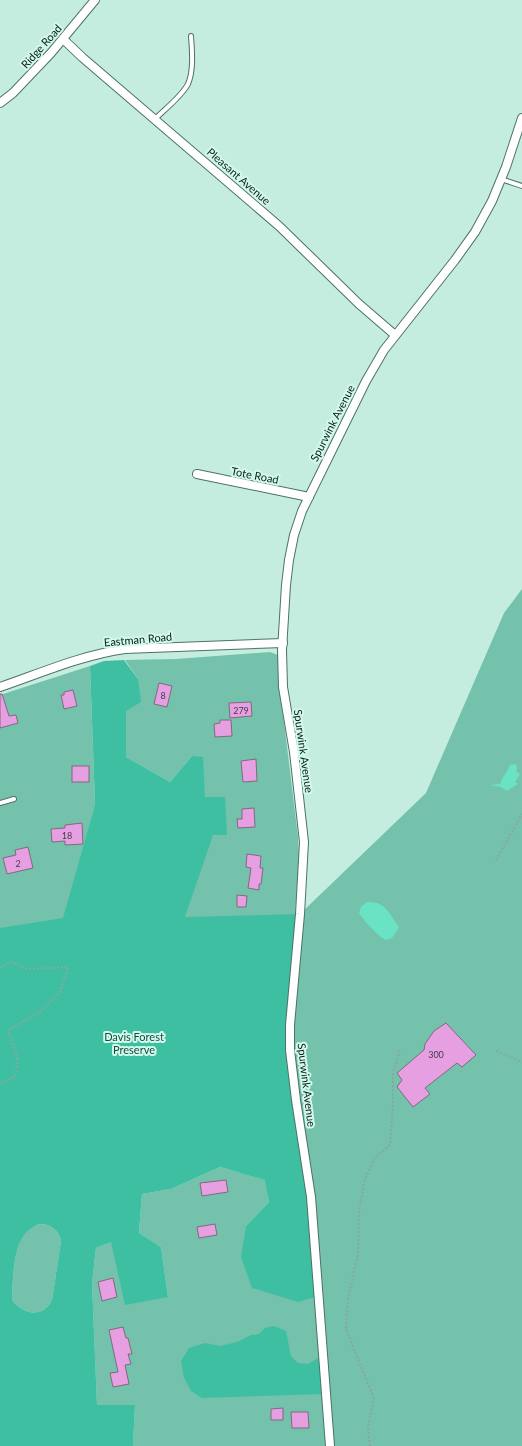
<svg xmlns="http://www.w3.org/2000/svg" width="522" height="1446" font-family="Lato,sans-serif">
<style>
.green{fill:#74c1ac}
.forest{fill:#3fbfa2;fill-rule:evenodd}
.water{fill:#69e3c4}
.building{fill:#e69fe0;stroke:#82697f}
.lines{fill:none;stroke-linecap:round;stroke-linejoin:round}
.service-casing{stroke:#4d7267;stroke-width:6}
.minor-casing{stroke:#4d7267;stroke-width:10}
.path{stroke:#88a89e;stroke-width:2;stroke-dasharray:2 2;stroke-linecap:butt}
.service{stroke:#fff;stroke-width:4}
.minor{stroke:#fff;stroke-width:8}
.labels{text-anchor:middle;dominant-baseline:central;stroke-width:4;stroke-linejoin:round;paint-order:stroke}
.number-label{font-size:9px;fill:#433d4a}
.street-label{font-size:11px;fill:#0d1c18;stroke:#d1f9ec}
.park-label{font-size:11px;fill:#164b3f;stroke:#d1f9ec}
</style>
<rect width="100%" height="100%" fill="#c4ecdf"/>
<!-- green -->
<g class="green">
<path d="M522 589V1446H330L304 1148 0 1186V695L90 666 95 804 64 917 225 797H205L192 756 170 782 126 757V711L138 679 125 660 176 659 270 652 278 655 279 658 280 689 298 837 299 859 295 914 297 941 300 914 426 793 504 613Z"/>
<path d="M220 1167 266 1180 269 1202 246 1226 316 1296 328 1446H133L135 1405 97 1406 92 1283 96 1248 111 1242 168 1297 161 1247 139 1233 142 1194 171 1189Z"/>
<path d="M39 1224C51 1224 59 1230 61 1241L52 1300C43 1319 22 1314 12 1300 12 1286 14 1249 22 1237 26 1231 33 1227 39 1224Z"/>
</g>
<!-- forest -->
<g class="forest">
<path d="M124 660 138 679 141 702 126 711V757L170 782 192 756 203 757 205 797H225L227 835H213L185 917 300 914 290 1025 305 1148 318 1296 298 1302 252 1288 241 1257 246 1226 269 1202 265 1180 220 1167 171 1189 142 1194 139 1233 161 1247 168 1297 125 1305 111 1242 96 1248 92 1283 97 1405H135L133 1446H0V928L63 918 95 804 90 666 104 661ZM39 1224C51 1224 59 1230 61 1241L52 1300C43 1319 22 1314 12 1300 12 1286 14 1249 22 1238 26 1231 33 1227 39 1224Z"/>
<path d="M274 1326 286 1331 291 1356 298 1363 308 1364 320 1357 323 1394 202 1398 191 1391 184 1378 181 1361 189 1348 205 1343 220 1346 237 1342 251 1335 259 1334 265 1328Z"/>
</g>
<!-- water -->
<g class="water">
<path d="M516 764 517 768 516 771 520 774 515 782 518 784 507 791 501 787 489 785 500 784C503 775 507 773 510 765Z"/>
<path d="M367 902C370 902 374 902 377 903 386 905 393 919 399 927L392 938 386 940C378 936 364 921 359 913L361 907Z"/>
</g>
<!-- building -->
<g class="building">
<path d="M159 683 172 686 167 707 154 704Z"/>
<path d="M73 690 77 706 64 709 61 695H64V692Z"/>
<path d="M0 694H2L9 716 16 715 18 723 0 728Z"/>
<path d="M251 702 252 716 230 718 229 703Z"/>
<path d="M220 720H231L232 736 215 737 214 724 220 723Z"/>
<path d="M256 759 257 781 243 782 241 761Z"/>
<rect x="72" y="766" width="17" height="16"/>
<path d="M254 808 255 827 238 828 237 819H242V809Z"/>
<path d="M82 823 83 844 65 845V841L52 842 51 829 65 828V825Z"/>
<path d="M28 847 33 868 7 874 3 858 16 855 15 850Z"/>
<path d="M247 854 261 856 260 868H263L261 884H259V890L248 888 251 868 246 867Z"/>
<path d="M237 895 247 896 246 907H237Z"/>
<path d="M446 1023 476 1055 462 1067 457 1063 425 1088 430 1094 413 1107 397 1087 402 1080 397 1073 424 1050 425 1044 434 1031Z"/>
<path d="M226 1180 228 1192 202 1196 200 1183Z"/>
<path d="M215 1224 217 1235 199 1238 197 1227Z"/>
<path d="M113 1278 117 1297 102 1301 98 1282Z"/>
<path d="M123 1327 126 1338H128L132 1354H128L131 1364 125 1365 129 1384 113 1387 110 1373 118 1372 109 1330Z"/>
<path d="M283 1408V1420H271V1409Z"/>
<path d="M291 1412H308L309 1428H292Z"/>
</g>
<g class="lines">
<!-- service casing -->
<g class="service-casing">
<g id="service">
<path d="M155 119C165 109 182 96 188 84 194 70 192 50 191 36"/>
<path d="M501 179 522 186"/>
<path d="M0 803 14 799"/>
</g>
</g>
<!-- minor casing -->
<g class="minor-casing">
<g id="minor">
<path d="M63 39 83 58 279 226 359 304 395 335"/>
<path d="M0 103 13 93 51 53 95 0"/>
<path d="M197 474 309 497"/>
<path d="M0 687C41 673 82 655 125 649L283 643"/>
<path d="M330 1446 311 1197 296 1100 290 1050V1025L300 914 304 842 294 752 283 687 282 650 286 585 289 560 294 535 302 511 366 381 384 350 455 260 475 232 492 201 506 167 522 118"/>
</g>
</g>
<!-- path -->
<g class="path">
<path d="M496 860 522 814"/>
<path d="M0 968 10 962 28 969 68 967 60 992 37 1014 8 1030 18 1060 15 1077 0 1084"/>
<path d="M496 1051 522 1062"/>
<path d="M370 1446 368 1427 374 1399 346 1329 348 1299 358 1254 359 1211 365 1179 375 1157 390 1145 393 1107V1073L400 1049"/>
</g>
<!-- service -->
<use href="#service" class="service"/>
<!-- minor -->
<use href="#minor" class="minor"/>
</g>
<g class="labels">
<!-- number labels -->
<g class="number-label">
<text x="163" y="695">8</text>
<text x="241" y="710">279</text>
<text x="67" y="835">18</text>
<text x="18" y="863">2</text>
<text x="436" y="1054">300</text>
</g>
<!-- street labels -->
<g class="street-label">
<text transform="translate(41 46) rotate(-48)">Ridge Road</text>
<text transform="translate(239 176) rotate(41)">Pleasant Avenue</text>
<text transform="translate(332 423) rotate(-63)">Spurwink Avenue</text>
<text transform="translate(255 475) rotate(11)">Tote Road</text>
<text transform="translate(138 639) rotate(-5)">Eastman Road</text>
<text transform="translate(304 751) rotate(82)">Spurwink Avenue</text>
<text transform="translate(307 1085) rotate(83)">Spurwink Avenue</text>
</g>
<!-- park labels -->
<g class="park-label">
<text x="134" y="1036">Davis Forest<tspan x="134" dy="13">Preserve</tspan></text>
</g>
</g>
</svg>
